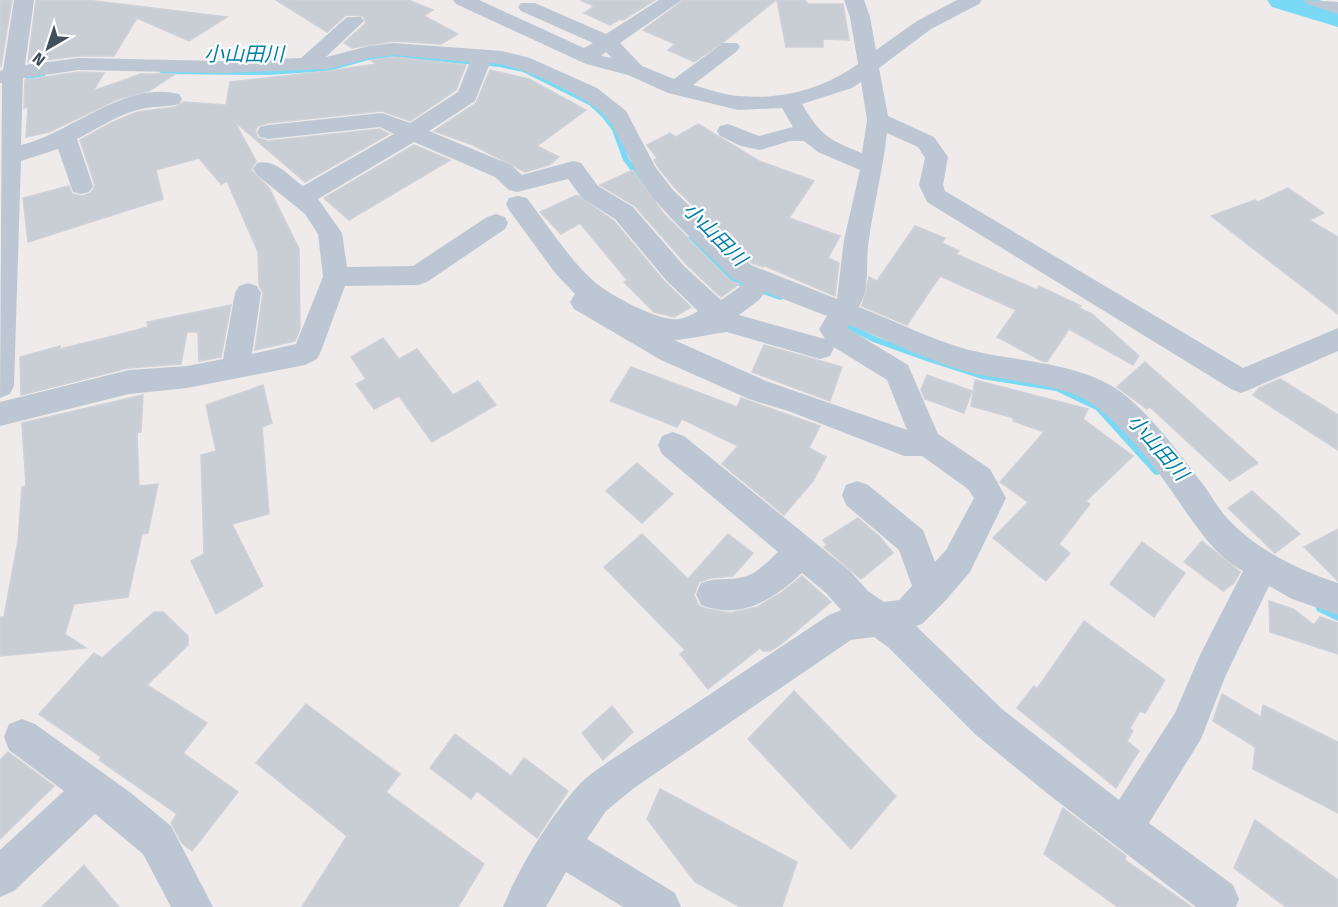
<svg xmlns="http://www.w3.org/2000/svg" width="1338" height="907" font-family="'Fira Sans','Noto Sans JP',sans-serif">
<style>
.lines{fill:none;stroke-linecap:round;stroke-linejoin:round}
.stream{fill:#7ad9f5;fill-rule:evenodd}
.river{fill:#7ad9f5;fill-rule:evenodd}
.building{fill:#c9cdd4;stroke:#ced1d8;stroke-width:1.5}
.minor{fill:#bcc7d3;fill-rule:evenodd}
.labels{text-anchor:middle;dominant-baseline:central;stroke-width:4.5;stroke-linejoin:round;paint-order:stroke}
.water-label{font-size:20px;font-style:italic;fill:#0180a7;stroke:#fff}
</style>
<rect width="100%" height="100%" fill="#efebeb"/>
<g class="lines">
<!-- stream -->
<g class="stream">
<path d="M400 54 499 63 527 70 593 103 617 127 629 159 660 199 659 201H653L623 160 612 130 602 117 589 105 523 72 499 67 400 58 372 59 329 71 268 75 162 74 159 72 162 70 268 71 329 67 372 55Z"/>
<path d="M43 73 45 74V76L27 79 24 77 27 75Z"/>
<path d="M691 235 694 236 723 266 743 281 783 295 784 297 783 299 780 300 737 285 717 270 688 240 687 238Z"/>
<path d="M837 318 879 338 928 355 982 373 1057 384 1102 404 1160 468 1162 471 1160 474 1157 475 1154 474 1096 410 1056 391 982 379 926 361 873 342 834 323 833 321Z"/>
<path d="M1321 603 1338 611V621L1317 611 1316 608 1317 605Z"/>
</g>
<!-- river -->
<path class="river" d="M1267 0H1319L1338 6V27L1272 7Z"/>
</g>
<!-- building -->
<g class="building">
<path d="M0 0H12L1 66H0Z"/>
<path d="M36 0H87L227 17 189 41 137 18 114 56H79L28 62Z"/>
<path d="M276 0H408L433 10 424 16 458 34 441 44 394 41 352 48 344 43 366 23 363 16 346 15 327 32Z"/>
<path d="M580 0H655L623 20 620 19 610 25 584 13 594 6Z"/>
<path d="M684 0H776L725 41 694 62 668 50 675 44 643 30Z"/>
<path d="M777 0H805L808 4H843L849 40 823 39V47H786Z"/>
<path d="M394 57 466 65 456 90 410 121 382 111 268 123 258 126 255 131 258 138 268 141 380 129 389 134 305 182 235 122 256 161 251 170 269 188 299 249 300 329 295 341 255 350 263 293 259 285 258 252 227 181 221 184 199 158 156 170 163 199 28 242 23 198 69 186 72 194 82 196 91 193 95 185 80 140 111 123 137 112 175 107 184 102 226 105 230 82 329 71 376 64 371 60Z"/>
<path d="M490 70 529 79 586 110 537 146 559 157 549 165 525 172 473 145 434 131 476 103Z"/>
<path d="M79 72 104 73 93 91 141 74H175L149 91 118 99 49 132 26 137 28 107 24 108 25 80Z"/>
<path d="M698 124 759 161 814 181 789 218 840 236 828 258 839 263 835 296 765 266 763 267 752 263 675 188 658 167 654 160 657 158 647 145 670 133 676 137Z"/>
<path d="M414 145 450 160 349 220 324 198Z"/>
<path d="M633 170 663 213 731 281 739 284 721 297 686 264 635 206 600 185Z"/>
<path d="M1288 188 1324 213 1309 220 1338 237V314L1211 216 1255 200 1258 202Z"/>
<path d="M577 195 614 221 664 281 691 307 674 317 654 312 624 282 627 280 580 223 561 234 540 212Z"/>
<path d="M915 226 945 238 942 243 959 251 956 254 1037 290 1039 286 1081 306 1079 308 1092 314 1139 356 1133 365 1069 329 1047 362 1042 361 997 337 1016 310 940 276 907 325 862 306 869 277 877 281Z"/>
<path d="M231 305 221 357 199 361 198 332H187L181 364 128 368 21 395 20 357 60 346V349L113 336 148 327 147 322Z"/>
<path d="M383 338 399 359 417 349 453 395 478 381 496 405 432 442 399 396 374 409 356 384 366 379 351 357Z"/>
<path d="M764 345 842 367 830 401 752 372Z"/>
<path d="M1145 362 1218 427 1258 463 1230 481 1150 407 1147 409 1117 387Z"/>
<path d="M631 367 737 407 741 398 820 426 809 448 826 457 813 481 784 515 722 464 738 446 682 419 677 427 610 401Z"/>
<path d="M927 375 972 391 964 413 925 399 921 390Z"/>
<path d="M1280 379 1338 415V450L1253 395 1259 388Z"/>
<path d="M975 380 1088 409 1083 419 1133 456 1086 501 1090 504 1059 544 1070 553 1046 581 993 538 1028 502 1000 482 1044 432 1013 421 1014 418 971 406Z"/>
<path d="M263 385 272 423 262 427 269 514 232 524 263 586 216 614 191 561 204 554 201 455 216 451 206 405Z"/>
<path d="M143 395 141 432 137 433 139 486 158 484 148 533 142 534 128 597 74 604 65 634 86 648 0 656V617H4L18 541 22 487 26 486 22 423Z"/>
<path d="M637 463 673 494 642 523 606 491Z"/>
<path d="M1252 491 1300 534 1275 553 1228 508Z"/>
<path d="M858 518 880 537 893 553 861 579 824 547 827 545 823 540Z"/>
<path d="M1338 529V581L1304 547Z"/>
<path d="M642 534 688 579 728 534 753 553 733 576 711 578 699 582 694 595 699 606 707 609 704 612 708 609 730 613 757 607 781 593 802 576 831 602 780 645 770 651H763L760 648 708 689 680 654 685 650 604 567Z"/>
<path d="M1202 541 1240 572 1234 583 1223 591 1184 562Z"/>
<path d="M1142 542 1185 573 1154 617 1110 584Z"/>
<path d="M1269 601 1293 609 1314 625 1320 617 1338 623V654L1270 632Z"/>
<path d="M154 612H163L188 636V645L147 685 207 723 183 753 238 792 192 851 182 843 171 823 177 814 99 760 101 757 39 714 94 653 102 658Z"/>
<path d="M1084 621 1165 680 1145 713 1140 711 1130 728 1133 731 1127 741 1139 751 1116 788 1017 708 1034 686 1037 689Z"/>
<path d="M794 691 896 796 851 849 748 739Z"/>
<path d="M1222 694 1261 717 1263 705 1338 742V813L1253 769 1255 747 1213 721Z"/>
<path d="M306 704 400 774 386 792 484 864 458 907H302L347 836 256 763Z"/>
<path d="M612 706 633 732 603 760 582 733Z"/>
<path d="M455 734 511 776 524 758 568 791 537 838 477 791 471 799 430 768Z"/>
<path d="M8 752 54 786 0 839V760Z"/>
<path d="M660 789 797 862 782 907H740L695 882 647 819Z"/>
<path d="M1063 808 1126 856 1125 860 1192 907H1118L1044 854Z"/>
<path d="M1255 820 1338 880V907H1286L1234 868Z"/>
<path d="M84 865 119 907H42Z"/>
</g>
<g class="lines">
<!-- minor -->
<g class="minor">
<path d="M14 0H34L25 65 79 58 221 61 301 58 347 17H361L364 21 326 57 369 46 394 43 502 51 530 58 597 88 626 111 656 168 673 190 751 265 837 299 844 240 860 170 818 152 804 141H790L760 150 741 146 720 136 717 131 720 126 728 124 759 136 793 127 782 108 738 110 668 93 628 75 586 64 456 4 453 0H479L584 48 593 43 521 11 518 7 521 3H535L606 34 659 0H682L620 43 642 66 674 79 723 43H737L740 47 737 51 693 85C708 89 724 95 739 96 782 100 823 89 858 64L850 17 844 0H864L870 17 876 50 917 21 957 0H982L979 4 931 29 879 68 888 116 934 137 948 157 943 185 945 191 1243 368 1338 328V351L1251 389 1241 393 1231 389 927 202 919 185 925 158 918 147 887 133C883 169 874 203 869 239 865 262 871 286 859 307 895 321 932 340 969 350 1014 361 1070 362 1110 385 1143 403 1182 457 1205 487 1212 497 1218 508 1226 517 1255 549 1298 570 1338 583V615L1292 599 1269 586 1225 677 1201 739 1149 823 1233 885 1239 899 1236 907H1196L1048 794 976 735 888 647 874 637 851 640 634 788 606 811 587 839 675 893 681 907H623L566 872 546 907H503C519 867 550 817 579 785 587 776 598 769 608 762L829 615 841 610 826 593 802 573C774 599 741 621 701 605L696 594 701 583C716 577 729 581 743 577 757 574 768 561 778 552L662 454 658 445 662 436 673 432 684 436 850 571 868 591 884 602 899 600 912 586 899 550 846 505 842 495 846 485 857 481 868 485 923 530 935 562 946 550 974 498 968 489 922 456H904L791 412 749 399 661 360 574 309 570 302 575 294 556 274 509 210 506 204 509 198 518 196 527 198C549 227 569 260 597 284 612 296 654 318 672 319 682 320 690 316 698 311L666 280 615 219 582 198 568 179 517 192 509 190 495 177 414 142 318 199 342 233 347 267 413 266 487 217 496 214 505 217 508 223 505 229 427 282 418 285 345 286 321 351 317 359 305 365 187 388 129 394 0 426V402L129 370 187 366 223 359 235 293 239 286 248 283 257 286 261 293 252 354 296 344 323 277 318 234 305 214 257 175 253 169 257 163C275 158 289 176 303 186L394 134 380 127 268 139 260 137 257 132 260 127 268 125 382 113 410 123 458 92 470 62 394 55 370 58 329 69 221 73 79 70 23 78 21 145C71 133 125 80 179 94L182 99 179 104C168 107 157 106 146 108 121 112 99 128 77 139L93 186 89 192 81 194 73 192 58 149 21 161 14 386 10 394 0 398 2 83H0V71L3 70ZM606 52 612 58 601 56ZM490 63C517 63 596 99 610 122 626 149 636 177 656 201 679 229 708 253 733 279L743 283 741 286 721 300 684 266 633 207 598 186 581 163 573 161 522 175 511 165 429 131 475 101ZM861 82 867 120 862 153C829 140 821 136 802 104L852 88ZM765 292 827 316 819 329 825 339 739 315 759 300ZM849 325C887 340 925 359 964 371 997 380 1066 384 1091 403 1125 427 1161 474 1184 509 1202 534 1215 555 1243 571L1200 655 1175 713 1119 800 1002 709 916 626 922 624 946 600 970 572 1006 498 990 469 938 434 908 365 847 328ZM727 332 820 359 830 356 834 348 832 346 887 380 907 430 766 381 674 340C693 339 708 334 727 332Z"/>
<path d="M1304 0 1338 2V14L1307 4Z"/>
<path d="M22 719 35 724 131 793 171 826 213 907H171L143 854 95 814 14 891 0 897V850L64 791 9 750 4 737 9 724Z"/>
</g>
</g>
<g class="labels">
<!-- water labels -->
<g class="water-label">
<text x="244" y="54">小山田川</text>
<text transform="translate(715 234) rotate(45)">小山田川</text>
<text transform="translate(1158 447) rotate(49)">小山田川</text>
</g>
</g>
<!-- north arrow -->
<g transform="translate(48 48) rotate(219)" stroke="#ffffff" stroke-width="4.5" paint-order="stroke">
<path d="M0-4.5L10 22L0 15L-10 22Z" fill="#424e5b"/>
<text y="-9" font-size="16" font-weight="bold" text-anchor="middle" fill="#424e5b">N</text>
</g>
</svg>
